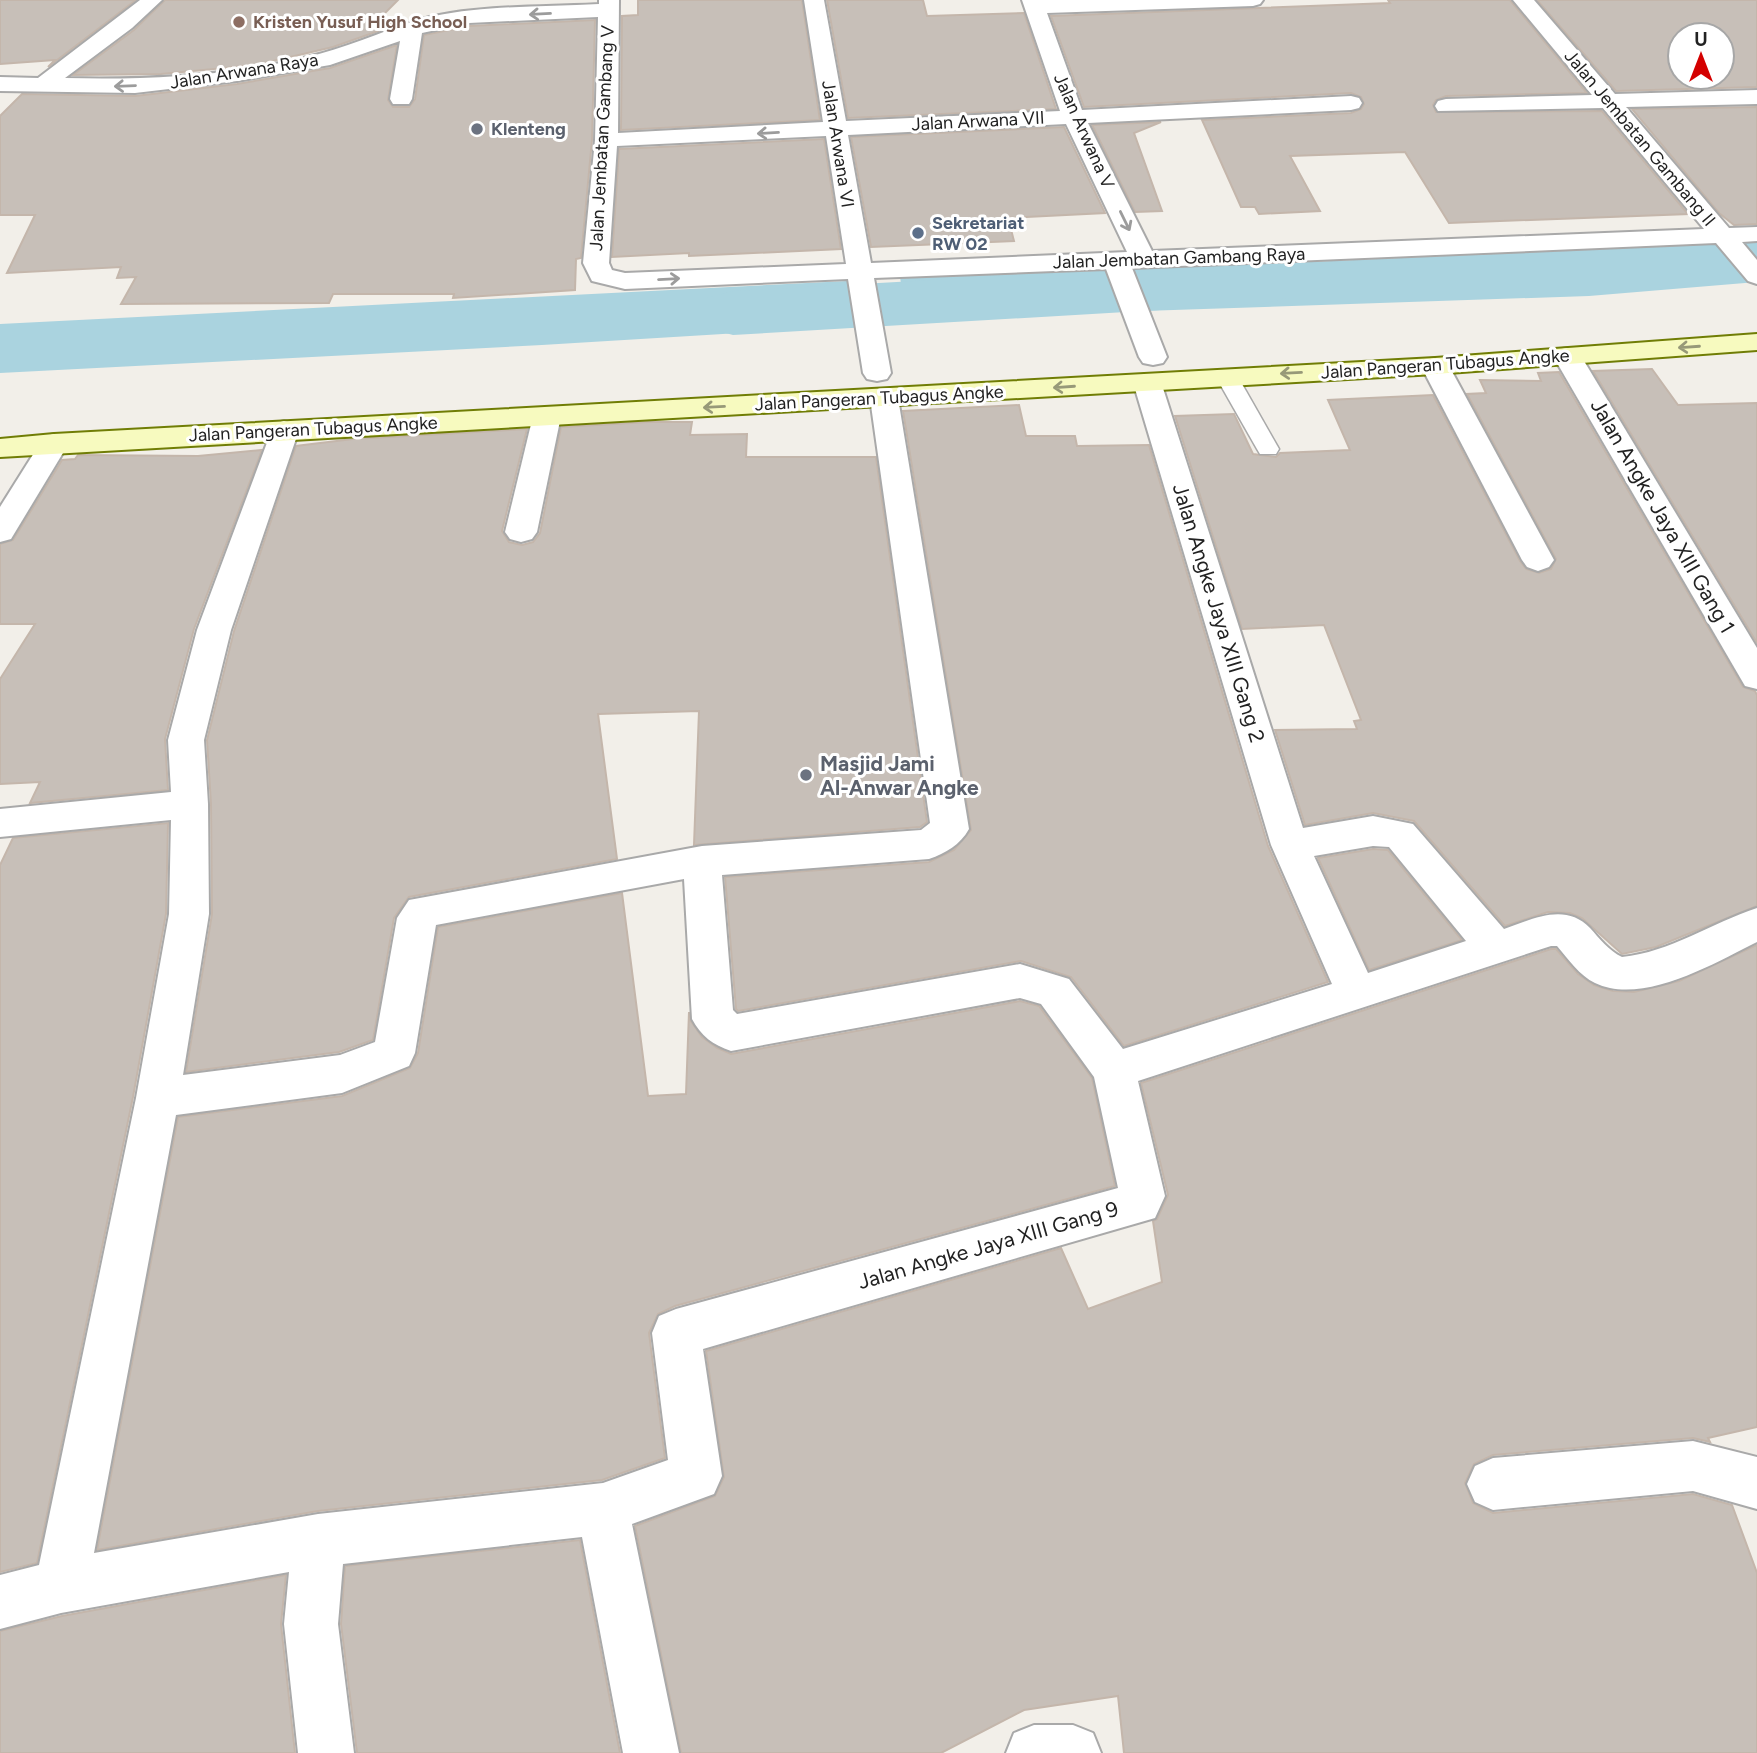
<svg xmlns="http://www.w3.org/2000/svg" width="1757" height="1753" font-family="Figtree,sans-serif">
<style>
.water{fill:#aad3df}
.lines{fill:none;stroke-linecap:round;stroke-linejoin:round}
.river{fill:#aad3df;fill-rule:evenodd}
.building{fill:#c7bfb8;stroke:#c4b6ab;stroke-width:2;fill-rule:evenodd}
.lane-casing{stroke:#a9a9a9;stroke-width:3}
.street-casing{stroke:#a9a9a9;stroke-width:4}
.secondary-casing{stroke:#707d05;stroke-width:4}
.lane{fill:#fff;fill-rule:evenodd}
.street{fill:#fff;fill-rule:evenodd}
.secondary{fill:#f7fabf;fill-rule:evenodd}
.oneway{stroke:#9c9c9c}
.oneway2{stroke:#979978}
.education-dot{fill:#8d6e63;stroke:#fff;stroke-width:2.5}
.worship-dot{fill:#6b7280;stroke:#fff;stroke-width:2.5}
.service-dot{fill:#5c6f8a;stroke:#fff;stroke-width:2.5}
.labels{text-anchor:middle;dominant-baseline:central;stroke-width:6;stroke-linejoin:round;paint-order:stroke}
.far-education-label{font-size:18px;font-weight:bold;fill:#785e54;stroke:#fff;text-anchor:start}
.far-street-label{font-size:18px;fill:#222;stroke:#fff}
.far-worship-label{font-size:18px;font-weight:bold;fill:#5b616d;stroke:#fff;text-anchor:start}
.far-service-label{font-size:18px;font-weight:bold;fill:#4e5e75;stroke:#fff;text-anchor:start}
.street-label{font-size:21px;fill:#222;stroke:#fff}
.worship-label{font-size:21px;font-weight:bold;fill:#5b616d;stroke:#fff;text-anchor:start}
</style>
<rect width="100%" height="100%" fill="#f2efe9"/>
<!-- water -->
<g class="water">
<path d="M1757 242V282L1589 296 1143 311 1129 270Z"/>
<path d="M1104 271 1118 309 907 322 900 277Z"/>
<path d="M847 281 856 326 542 345 0 373V324Z"/>
</g>
<g class="lines">
<!-- river -->
<path class="river" d="M1261 262 1286 268 1296 283 1286 298 1261 304 733 335 707 328 697 313 707 298 733 291Z"/>
</g>
<!-- building -->
<g class="building">
<path d="M0 0H136L48 67 55 60 0 64Z"/>
<path d="M165 0H398L375 23 404 22 333 47 256 65 161 74 73 75 134 30Z"/>
<path d="M638 0H802L820 120 621 130 622 16 638 15Z"/>
<path d="M827 0H923L927 16 1024 13 1056 109 848 118Z"/>
<path d="M1388 0H1510L1587 93 1446 96 1436 100 1433 105 1436 112 1602 111 1688 214 1449 223 1405 152 1290 156 1320 211 1259 214 1255 207H1241L1202 120 1351 113 1361 109 1364 104 1361 97 1351 93 1084 107 1051 16 1390 3Z"/>
<path d="M1537 0H1757V87L1616 91ZM1680 35H1722V77H1680Z"/>
<path d="M595 20 592 140 581 258 576 259 575 290 453 298 454 294H333L329 303 121 304 136 277 117 278 121 267 7 273 35 215H0V116L22 94 135 96 237 84 330 68 397 45 388 100 393 107H409L415 99 424 35 469 26Z"/>
<path d="M1757 107V224L1734 225 1719 213 1632 109Z"/>
<path d="M1161 122 1134 133 1162 211 1135 212 1092 125Z"/>
<path d="M1064 127 1105 213 1008 218 1014 241 871 247 851 137Z"/>
<path d="M824 139 841 249 689 256V253L612 257 619 149Z"/>
<path d="M1652 369 1678 405 1757 403V643L1593 371Z"/>
<path d="M1559 372 1743 687 1755 691 1757 695V906L1656 947 1622 954 1582 918 1570 913 1548 912 1505 926 1414 821 1373 813 1305 825 1275 730 1357 729 1354 721 1361 720 1324 625 1242 629 1175 416 1234 414 1253 454 1276 457 1280 453 1350 450 1328 400 1433 395 1520 561 1526 569 1539 573 1551 569 1556 559 1467 394 1486 393 1480 380 1541 381 1538 373Z"/>
<path d="M1019 405 1026 436H1075L1077 446 1149 445 1268 846 1328 982 1124 1046 1071 977 1021 961 738 1011 736 1009 725 877 929 862 954 850 971 830 903 411Z"/>
<path d="M648 422H692L690 435 747 434 746 457H876L927 822 920 827 694 845 699 711 598 714 617 859 409 897 394 918 373 1040 339 1052 186 1072 212 914 211 804 207 740 234 631 296 446 353 439 527 429 502 531 509 542 522 545 533 542 540 533 561 427Z"/>
<path d="M262 450 194 629 165 739 168 790 30 803 40 782 0 784V679L35 624H0V544L13 540 62 460 75 459 78 455 198 456Z"/>
<path d="M168 823 166 914 133 1097 37 1563 0 1572V865L13 838Z"/>
<path d="M1373 849 1388 850 1462 940 1369 970 1318 858Z"/>
<path d="M622 893 648 1096 686 1094 689 1012 690 1020 702 1037 717 1048 731 1054 1020 1001 1039 1006 1092 1078 1115 1186 675 1306 658 1314 649 1333 665 1458 602 1480 318 1511 97 1550 178 1117 342 1096 410 1068 418 1053 438 927Z"/>
<path d="M1757 945V1427L1708 1438 1710 1442 1693 1438 1493 1455 1474 1464 1465 1483 1473 1503 1493 1513 1693 1494 1732 1505 1757 1573V1753H1124L1118 1696 1024 1710 941 1753H681L635 1526 715 1496 724 1477 706 1351 1061 1248 1088 1309 1162 1282 1153 1221 1157 1219 1168 1195 1141 1083 1551 949H1556L1578 974 1594 985 1613 991 1634 992 1679 981Z"/>
<path d="M580 1540 620 1753H357L341 1624 345 1566Z"/>
<path d="M286 1575 281 1624 295 1753H0V1631L62 1616Z"/>
</g>
<g class="lines">
<!-- lane casing -->
<g class="lane-casing">
<path id="lane" d="M1227 371 1235 372 1238 377 1279 449 1276 454H1260L1257 449 1216 377 1219 372Z"/>
</g>
<!-- street casing -->
<g class="street-casing">
<g id="street">
<path d="M140 0H162L132 28 65 78C149 80 237 76 319 54 358 44 395 25 434 16 487 5 545 7 599 4V0H619L618 133 823 122 804 0H824L846 121 1060 111 1022 0H1263L1260 4 1253 6 1047 13 1082 110 1351 96 1359 98 1362 103 1359 108 1351 110 1088 123 1152 251 1704 229 1603 108 1438 111 1435 106 1438 101 1446 99 1592 95 1513 0H1534L1615 94 1757 90V104L1626 107 1729 228 1757 227V241L1742 242 1757 260V284L1748 281 1716 243 1132 268 1167 357 1163 363 1153 365 1143 363 1139 357 1106 269 874 278 891 373 887 379 877 381 867 379 863 373 848 279 625 289 592 281 583 263 595 140 598 17 469 23 422 33 412 99 409 104H393L390 99 400 41 330 65 237 81 135 93 0 91V77L38 78ZM1066 124 1127 252 871 263 848 135ZM826 136 846 264 625 273 612 270 609 263 617 146Z"/>
<path d="M1567 348 1577 350 1581 356 1757 648V689L1745 686 1553 356 1557 350Z"/>
<path d="M1435 358 1445 360 1449 366 1554 560 1549 567 1538 571 1527 567 1522 560 1421 366 1425 360Z"/>
<path d="M1147 374 1157 376 1161 382 1303 828 1373 816 1413 824 1504 929C1533 919 1565 902 1590 928 1599 938 1609 951 1622 957 1671 952 1711 923 1757 908V942C1715 963 1642 1006 1595 983 1580 976 1568 959 1557 946H1551L1138 1081 1165 1196 1155 1218 703 1349 722 1476 714 1494 632 1524 679 1753H623L582 1537 343 1564 338 1624 354 1753H298L284 1624 289 1572 61 1613 0 1629V1575L39 1565 136 1098 169 914 171 820 0 837V809L171 792 168 740 197 630 274 424 284 421 294 424 299 430 231 630 204 740 208 804 209 914 183 1075 340 1055 375 1042 397 918 409 900 702 846 921 830 930 823 870 398 874 392 884 389 894 392 898 398 969 829C960 845 946 853 929 859L722 875 733 1010 737 1014 1020 964 1069 979 1123 1049 1332 984 1271 845 1133 382 1137 376ZM1373 846 1389 847 1466 941 1368 973 1314 856ZM684 879 692 1019C701 1036 713 1045 731 1051L1020 998 1041 1004 1094 1077 1118 1188 676 1309 659 1316 652 1333 668 1460 603 1483 318 1514 94 1553 176 1115 342 1093 409 1066 415 1053 436 925Z"/>
<path d="M547 407 557 410 561 416 537 532 532 539 521 542 510 539 505 532 533 416 537 410Z"/>
<path d="M54 434 64 437 69 443 11 539 0 542V507L44 437Z"/>
<path d="M1693 1441 1757 1457V1509L1693 1491 1493 1510 1475 1502 1467 1484 1475 1466 1493 1458Z"/>
<path d="M1034 1725H1073L1093 1733 1101 1753H1006L1014 1733Z"/>
</g>
</g>
<!-- secondary casing -->
<g class="secondary-casing">
<path id="secondary" d="M1757 334V350L1435 374 0 457V439L54 434 1435 358Z"/>
</g>
<!-- lane -->
<use href="#lane" class="lane"/>
<!-- street -->
<use href="#street" class="street"/>
<!-- secondary -->
<use href="#secondary" class="secondary"/>
</g>
<!-- one-way arrows -->
<defs><path id="oneway-shaft" d="M-6 0H5M1.5-3L5.5 0L1.5 3" fill="none" stroke-width="1.6" stroke-linecap="round" stroke-linejoin="round" transform="scale(1.75)"/></defs>
<g class="oneway">
<use href="#oneway-shaft" transform="translate(540 14) rotate(177)"/>
<use href="#oneway-shaft" transform="translate(125 86) rotate(178)"/>
<use href="#oneway-shaft" transform="translate(768 133) rotate(177)"/>
<use href="#oneway-shaft" transform="translate(1125 221) rotate(64)"/>
<use href="#oneway-shaft" transform="translate(669 279) rotate(-3)"/>
</g>
<g class="oneway2">
<use href="#oneway-shaft" transform="translate(1689 347) rotate(176)"/>
<use href="#oneway-shaft" transform="translate(1291 373) rotate(177)"/>
<use href="#oneway-shaft" transform="translate(1064 387) rotate(176)"/>
<use href="#oneway-shaft" transform="translate(714 407) rotate(177)"/>
</g>
<!-- markers -->
<circle class="education-dot" cx="239" cy="22" r="7"/>
<g class="worship-dot">
<circle cx="477" cy="129" r="7"/>
<circle cx="806" cy="775" r="7"/>
</g>
<circle class="service-dot" cx="918" cy="233" r="7"/>
<g class="labels">
<!-- far-education labels -->
<g class="far-education-label">
<text x="253" y="22">Kristen Yusuf High School</text>
</g>
<!-- far-street labels -->
<g class="far-street-label">
<text transform="translate(244 71) rotate(-9)">Jalan Arwana Raya</text>
<text transform="translate(978 121) rotate(-3)">Jalan Arwana VII</text>
<text transform="translate(1084 131) rotate(66)">Jalan Arwana V</text>
<text transform="translate(602 138) rotate(-87)">Jalan Jembatan Gambang V</text>
<text transform="translate(1640 138) rotate(50)">Jalan Jembatan Gambang II</text>
<text transform="translate(838 144) rotate(81)">Jalan Arwana VI</text>
<text transform="translate(1179 258) rotate(-2)">Jalan Jembatan Gambang Raya</text>
<text transform="translate(1445 364) rotate(-4)">Jalan Pangeran Tubagus Angke</text>
<text transform="translate(879 398) rotate(-3)">Jalan Pangeran Tubagus Angke</text>
<text transform="translate(313 429) rotate(-3)">Jalan Pangeran Tubagus Angke</text>
</g>
<!-- far-worship labels -->
<g class="far-worship-label">
<text x="491" y="129">Klenteng</text>
</g>
<!-- far-service labels -->
<g class="far-service-label">
<text x="932" y="223">Sekretariat<tspan x="932" dy="21">RW 02</tspan></text>
</g>
<!-- street labels -->
<g class="street-label">
<text transform="translate(1663 516) rotate(60)">Jalan Angke Jaya XIII Gang 1</text>
<text transform="translate(1219 613) rotate(73)">Jalan Angke Jaya XIII Gang 2</text>
<text transform="translate(988 1245) rotate(-16)">Jalan Angke Jaya XIII Gang 9</text>
</g>
<!-- worship labels -->
<g class="worship-label">
<text x="820" y="763">Masjid Jami<tspan x="820" dy="24">Al-Anwar Angke</tspan></text>
</g>
</g>
<!-- north arrow -->
<g transform="translate(1701 56)"><circle r="33" fill="#ffffff" stroke="#a7a7a7" stroke-width="2"/>
<path d="M0-5L12 26L0 18L-12 26Z" fill="#d40000"/>
<text y="-10" font-size="19" font-weight="bold" text-anchor="middle" fill="#222222">U</text>
</g>
</svg>
